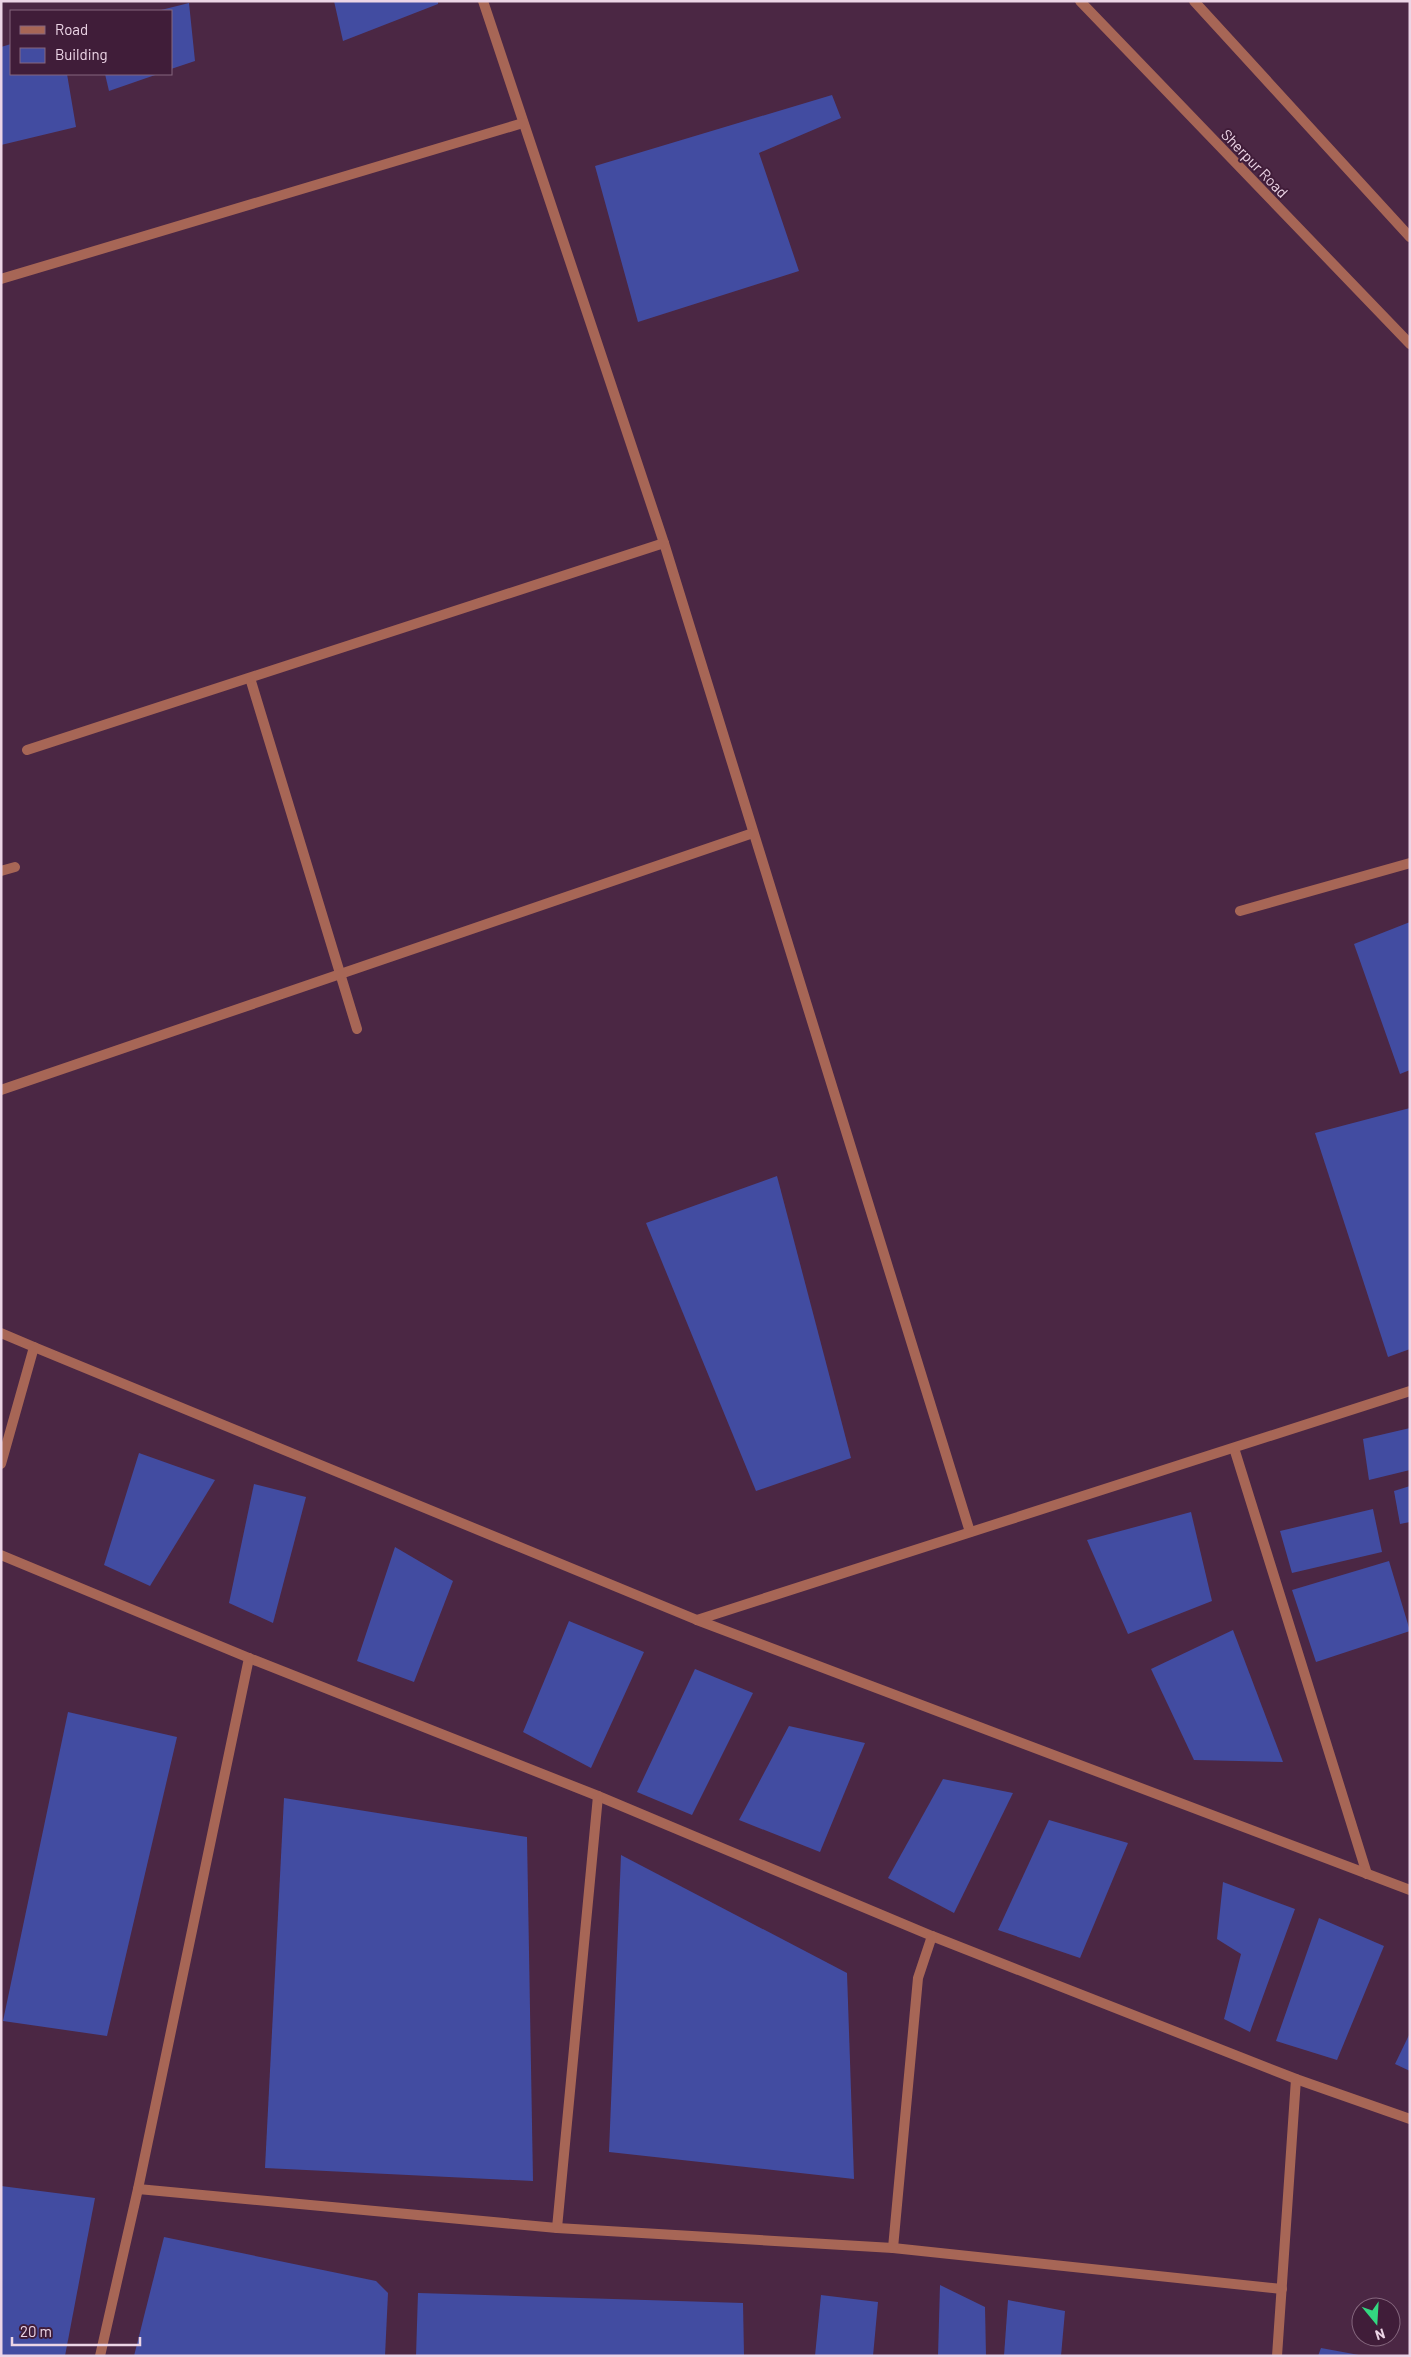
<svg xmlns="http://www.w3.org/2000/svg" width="1411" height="2357" font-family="Barlow,sans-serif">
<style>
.building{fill:#424ca1}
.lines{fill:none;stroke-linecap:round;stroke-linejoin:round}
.service{stroke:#a76656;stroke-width:10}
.minor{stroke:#a76656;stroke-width:10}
.tertiary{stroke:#a76656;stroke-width:10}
.labels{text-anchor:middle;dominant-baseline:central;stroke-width:4;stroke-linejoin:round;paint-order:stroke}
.street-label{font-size:15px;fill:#ecd5e6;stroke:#401d39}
</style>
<rect width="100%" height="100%" fill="#4b2744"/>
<!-- building -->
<g class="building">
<path d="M334 1H438V4L343 41Z"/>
<path d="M189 3 195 61 171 69V11H157Z"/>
<path d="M11 44V74H67L76 127 1 145V47Z"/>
<path d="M105 74H158L109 91Z"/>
<path d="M832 95 841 118 759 153 799 271 638 322 595 166Z"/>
<path d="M1410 922V1070L1400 1074 1354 944Z"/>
<path d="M1410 1108V1349L1388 1357 1315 1133Z"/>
<path d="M777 1176 851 1458 756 1491 646 1223Z"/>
<path d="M1410 1428V1470L1369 1480 1363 1439Z"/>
<path d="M139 1453 215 1480 150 1586 104 1565Z"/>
<path d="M254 1484 306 1497 273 1623 229 1603Z"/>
<path d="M1410 1486V1522L1400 1524 1394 1491Z"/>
<path d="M1373 1509 1382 1552 1292 1573 1280 1531Z"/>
<path d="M1191 1512 1212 1601 1128 1634 1087 1540Z"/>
<path d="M395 1547 453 1581 414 1682 357 1661Z"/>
<path d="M1389 1561 1410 1631 1316 1662 1292 1590Z"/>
<path d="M569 1621 644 1652 591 1768 523 1732Z"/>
<path d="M1233 1630 1283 1762 1194 1760 1151 1669Z"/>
<path d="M695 1669 753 1693 692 1815 637 1792Z"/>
<path d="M68 1712 177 1737 107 2036 3 2021Z"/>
<path d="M789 1726 865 1743 820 1852 739 1820Z"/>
<path d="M943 1779 1013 1793 954 1913 888 1878Z"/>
<path d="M284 1798 527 1837 533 2181 265 2168Z"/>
<path d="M1049 1820 1128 1843 1080 1958 998 1930Z"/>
<path d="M621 1855 847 1973 854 2179 609 2152Z"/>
<path d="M1223 1882 1295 1909 1250 2032 1224 2019 1241 1954 1217 1939Z"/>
<path d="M1319 1918 1384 1946 1337 2060 1276 2041Z"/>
<path d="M1410 2033V2071L1395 2064Z"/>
<path d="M1 2186 95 2198 65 2356H1Z"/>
<path d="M164 2237 376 2281 388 2293 385 2356H134Z"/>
<path d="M940 2285 985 2307 986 2356H938Z"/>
<path d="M418 2293 743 2303 744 2356H416Z"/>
<path d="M821 2295 878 2302 873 2356H815Z"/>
<path d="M1008 2300 1065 2311 1061 2356H1004Z"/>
<path d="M1321 2348 1359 2355 1358 2356H1318Z"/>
</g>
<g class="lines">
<!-- service -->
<path class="service" d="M1240 911 1410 863"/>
<!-- minor -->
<g class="minor">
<path d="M483 1 664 543 970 1532"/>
<path d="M1 279 523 123"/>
<path d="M250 678 357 1029"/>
<path d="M27 750 664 543"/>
<path d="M1 871 15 867"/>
<path d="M1 1090 753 833"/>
<path d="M1 1333 34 1347 1 1464"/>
<path d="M1234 1448 1367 1874"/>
<path d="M1 1555 249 1658 598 1796 932 1936 1296 2079 1410 2119"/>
<path d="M697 1620 1410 1391"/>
<path d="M138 2189 557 2228 893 2248 1282 2289"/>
<path d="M557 2228 598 1796"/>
<path d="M893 2248 918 1978 932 1936"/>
<path d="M100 2356 138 2189 249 1658"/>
<path d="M1277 2356 1296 2079"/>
</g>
<!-- tertiary -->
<g class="tertiary">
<path d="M1080 1 1410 344"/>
<path d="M1194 1 1410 237"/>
<path d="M34 1347 697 1620 1410 1890"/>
</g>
</g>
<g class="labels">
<!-- street labels -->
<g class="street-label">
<text transform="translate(1255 163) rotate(46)">Sherpur Road</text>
</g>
</g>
<!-- border -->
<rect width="1411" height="2357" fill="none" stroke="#ecd5e6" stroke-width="5"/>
<!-- legend -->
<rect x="10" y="10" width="162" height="65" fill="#401d39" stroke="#85677e"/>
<rect x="20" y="26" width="25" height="8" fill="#a76656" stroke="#85677e"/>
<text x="55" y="35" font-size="15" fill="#ecd5e6">Road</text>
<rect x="20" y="48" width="25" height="15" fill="#424ca1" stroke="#85677e"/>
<text x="55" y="60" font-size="15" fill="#ecd5e6">Building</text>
<!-- north arrow -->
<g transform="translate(1376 2322) rotate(162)"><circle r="24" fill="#401d39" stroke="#85677e"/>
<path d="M0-4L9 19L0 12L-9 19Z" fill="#33d881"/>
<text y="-8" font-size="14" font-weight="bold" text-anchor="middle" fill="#ecd5e6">N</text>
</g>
<!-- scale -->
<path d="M12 2337v8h128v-8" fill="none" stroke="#ecd5e6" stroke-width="2.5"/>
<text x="20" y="2337" font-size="15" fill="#ecd5e6" stroke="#401d39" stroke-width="4" paint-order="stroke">20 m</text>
</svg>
